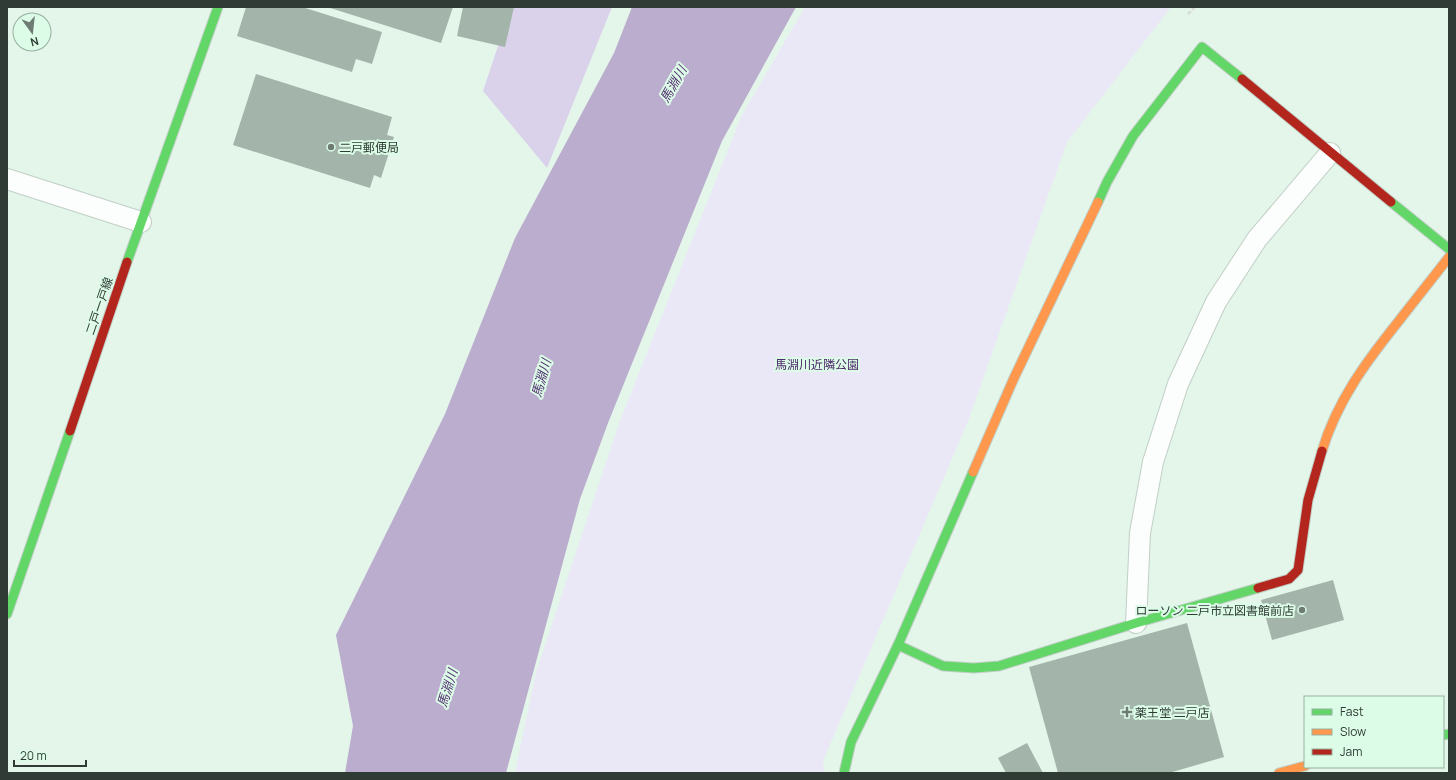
<svg xmlns="http://www.w3.org/2000/svg" width="1456" height="780" font-family="Manrope,'Noto Sans JP',sans-serif">
<style>
.green{fill:#eae8f6}
.forest{fill:#dad2eb}
.water{fill:#bbadce}
.building{fill:#a3b5aa}
.lines{fill:none;stroke-linecap:round;stroke-linejoin:round}
.street-casing{stroke:#c1cfc6;stroke-width:22}
.fast-casing{stroke:#c1cfc6;stroke-width:11}
.slow-casing{stroke:#c1cfc6;stroke-width:11}
.jam-casing{stroke:#c1cfc6;stroke-width:11}
.path{stroke:#d6dcd8;stroke-width:2.5;stroke-dasharray:4 2;stroke-linecap:butt}
.street{stroke:#fbfefc;stroke-width:20}
.fast{stroke:#63d668;stroke-width:9}
.slow{stroke:#ff974d;stroke-width:9}
.jam{stroke:#b3261e;stroke-width:9}
.poi-dot{fill:#6e7c74;stroke:#ddfce8;stroke-width:1.5}
.labels{text-anchor:middle;dominant-baseline:central;stroke-width:4;stroke-linejoin:round;paint-order:stroke}
.poi-label{font-size:12px;fill:#2f3b34;stroke:#ddfce8;text-anchor:start}
.street-label{font-size:12px;fill:#2f3b34;stroke:#ddfce8}
.park-label{font-size:12px;fill:#4e2a6a;stroke:#ddfce8}
.water-label{font-size:13px;font-style:italic;fill:#543171;stroke:#ddfce8}
</style>
<rect width="100%" height="100%" fill="#e4f5ea"/>
<!-- green -->
<path class="green" d="M805 7H1171L1067 142 968 421 823 761 825 773H515L536 672 620 421 742 115Z"/>
<!-- forest -->
<path class="forest" d="M511 7H612L547 168 483 91Z"/>
<!-- water -->
<path class="water" d="M632 7H796L722 141 608 423 580 499 506 773H345L353 726 336 635 445 414 515 238 614 53Z"/>
<!-- building -->
<g class="building">
<path d="M246 7H302L382 32 372 64 356 59 352 72 237 36Z"/>
<path d="M327 7H453L441 43Z"/>
<path d="M463 7H514L505 47 457 36Z"/>
<path d="M256 74 392 117 387 135 394 137 381 178 374 175 370 188 233 145Z"/>
<path d="M1333 580 1344 620 1272 640 1261 600Z"/>
<path d="M1187 623 1224 757 1169 773H1058L1029 667Z"/>
<path d="M1027 743 1043 773H1006L998 758Z"/>
</g>
<g class="lines">
<!-- street casing -->
<g class="street-casing">
<g id="street">
<path d="M7 179 141 222"/>
<path d="M1136 623 1140 533 1153 462 1178 384 1216 302 1257 239 1330 153"/>
</g>
</g>
<!-- fast casing -->
<g class="fast-casing">
<g id="fast">
<path d="M1098 202 1107 182 1133 136 1202 47 1242 79"/>
<path d="M1391 202 1449 249"/>
<path d="M127 262 218 7"/>
<path d="M7 614 70 431"/>
<path d="M898 645 943 666 974 668 999 666 1136 623 1258 588"/>
<path d="M1443 735 1449 734"/>
<path d="M844 773 851 742 898 645 973 472"/>
</g>
</g>
<!-- slow casing -->
<g class="slow-casing">
<g id="slow">
<path d="M1322 451C1337 401 1366 362 1398 322 1415 300 1432 279 1449 257"/>
<path d="M973 472 1014 378 1098 202"/>
<path d="M1279 773 1305 766"/>
</g>
</g>
<!-- jam casing -->
<g class="jam-casing">
<g id="jam">
<path d="M1242 79 1391 202"/>
<path d="M70 431 127 262"/>
<path d="M1258 588 1289 579 1298 570 1308 500 1322 451"/>
</g>
</g>
<!-- path -->
<path class="path" d="M1188 14 1195 7"/>
<!-- street -->
<use href="#street" class="street"/>
<!-- fast -->
<use href="#fast" class="fast"/>
<!-- slow -->
<use href="#slow" class="slow"/>
<!-- jam -->
<use href="#jam" class="jam"/>
</g>
<!-- markers -->
<g class="poi-dot">
<circle cx="331" cy="147" r="4"/>
<circle cx="1302" cy="610" r="4"/>
<path d="M1125 706h4v4h4v4h-4v4h-4v-4h-4v-4h4z"/>
</g>
<g class="labels">
<!-- poi labels -->
<g class="poi-label">
<text x="339" y="147">二戸郵便局</text>
<text x="1294" y="610" text-anchor="end">ローソン 二戸市立図書館前店</text>
<text x="1135" y="712">薬王堂 二戸店</text>
</g>
<!-- street labels -->
<g class="street-label">
<text transform="translate(99 306) rotate(-71)">二戸一戸線</text>
</g>
<!-- park labels -->
<g class="park-label">
<text x="817" y="364">馬淵川近隣公園</text>
</g>
<!-- water labels -->
<g class="water-label">
<text transform="translate(673 84) rotate(-60)">馬淵川</text>
<text transform="translate(541 378) rotate(-74)">馬淵川</text>
<text transform="translate(447 688) rotate(-73)">馬淵川</text>
</g>
</g>
<!-- border -->
<rect width="1456" height="780" fill="none" stroke="#2f3b34" stroke-width="16"/>
<!-- legend -->
<rect x="1304" y="696" width="140" height="72" fill="#ddfce8" stroke="#97afa0"/>
<rect x="1312" y="709" width="20" height="6" fill="#63d668" stroke="#97afa0"/>
<text x="1340" y="716" font-size="12" fill="#2f3b34">Fast</text>
<rect x="1312" y="729" width="20" height="6" fill="#ff974d" stroke="#97afa0"/>
<text x="1340" y="736" font-size="12" fill="#2f3b34">Slow</text>
<rect x="1312" y="749" width="20" height="6" fill="#b3261e" stroke="#97afa0"/>
<text x="1340" y="756" font-size="12" fill="#2f3b34">Jam</text>
<!-- north arrow -->
<g transform="translate(32 32) rotate(165)"><circle r="19" fill="#ddfce8" stroke="#97afa0"/>
<path d="M0-3L7 15L0 10L-7 15Z" fill="#6e7c74"/>
<text y="-6" font-size="11" font-weight="bold" text-anchor="middle" fill="#2f3b34">N</text>
</g>
<!-- scale -->
<path d="M14 760v6h72v-6" fill="none" stroke="#2f3b34" stroke-width="2"/>
<text x="20" y="760" font-size="12" fill="#2f3b34" stroke="#ddfce8" stroke-width="3" paint-order="stroke">20 m</text>
</svg>
